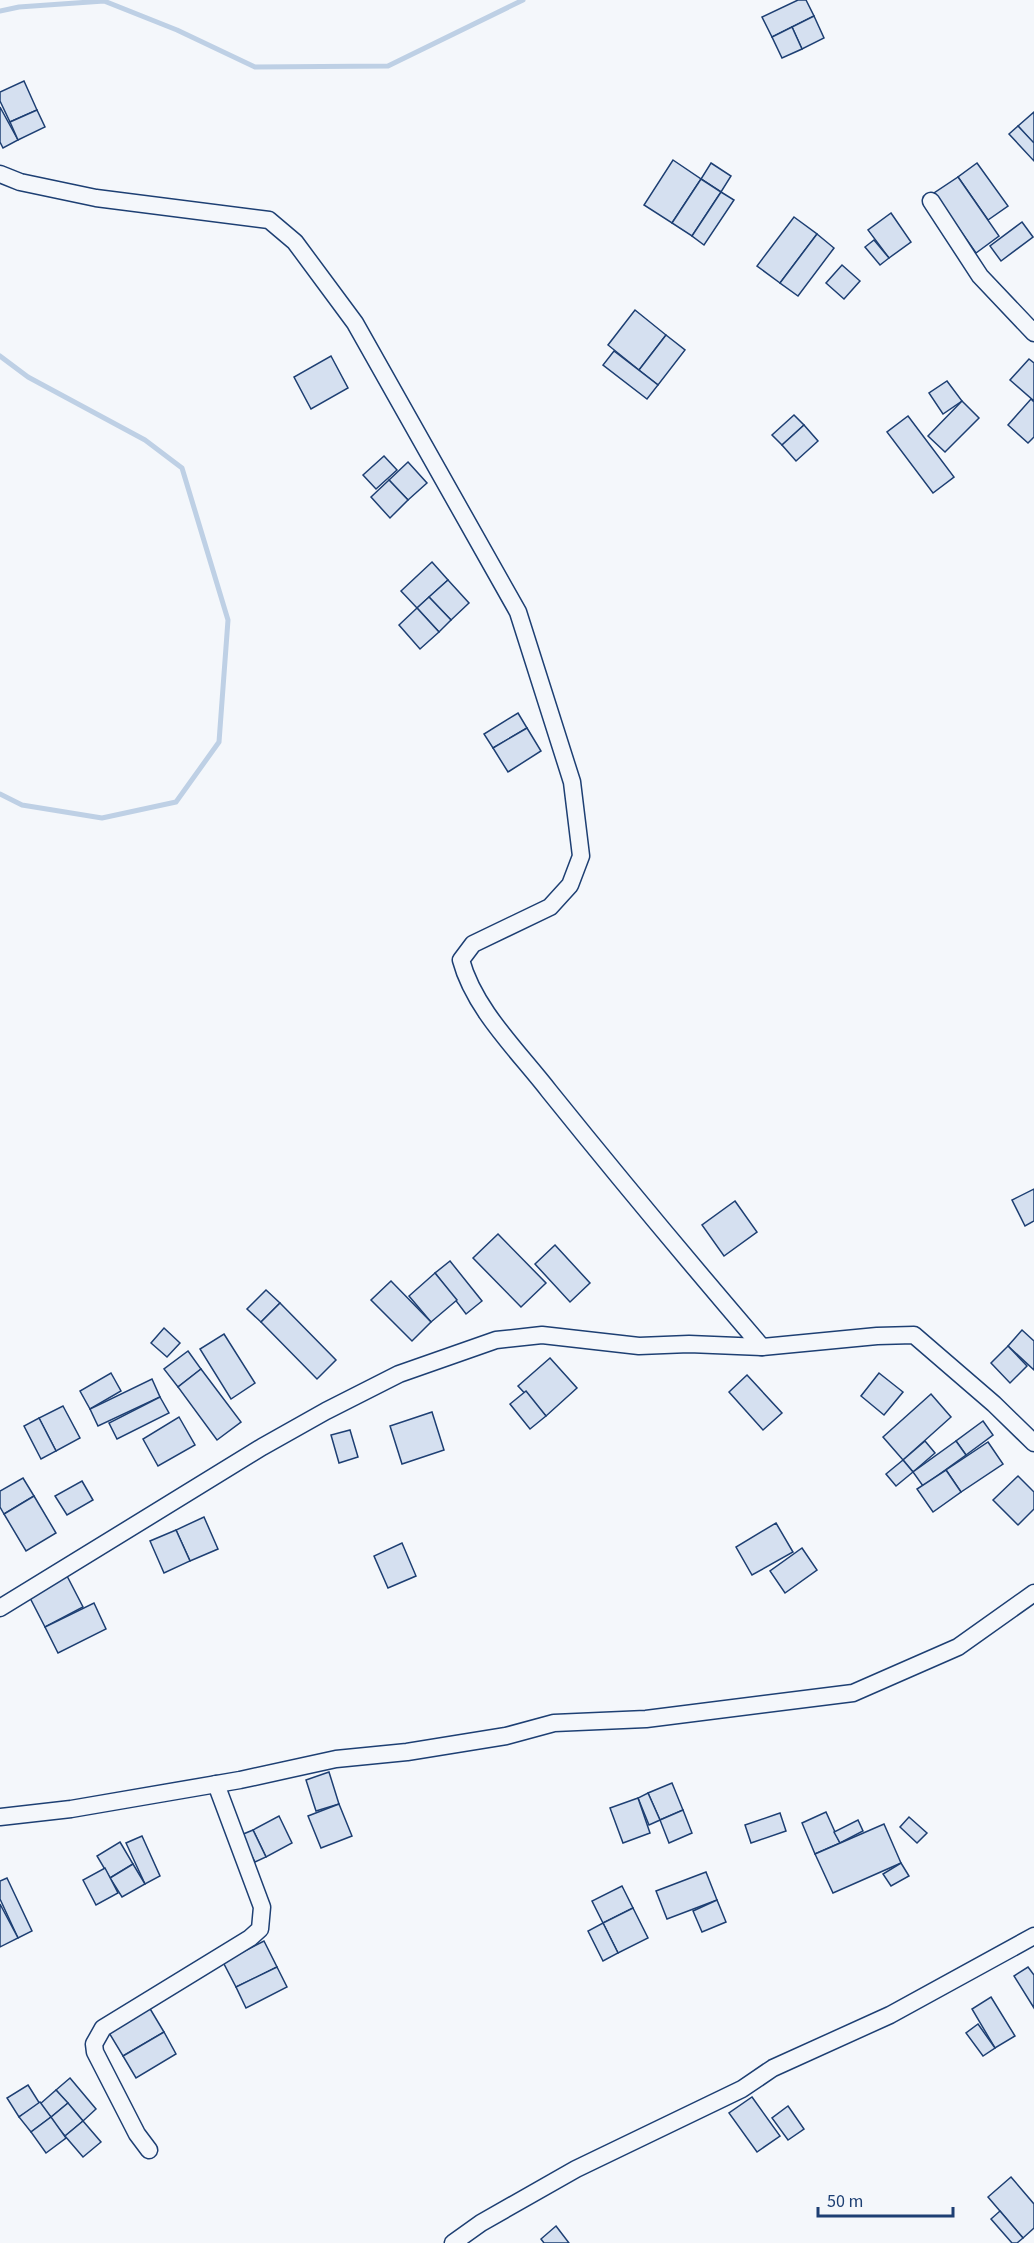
<svg xmlns="http://www.w3.org/2000/svg" width="1034" height="2243" font-family="'Source Sans 3',sans-serif">
<style>
.lines{fill:none;stroke-linecap:round;stroke-linejoin:round}
.stream{stroke:#bed0e5;stroke-width:5}
.building{fill:#d5e0f0;stroke:#1d3f73;stroke-width:1.5}
.street-casing{stroke:#1d3f73;stroke-width:19}
.street{stroke:#f4f7fb;stroke-width:16}
</style>
<rect width="100%" height="100%" fill="#f4f7fb"/>
<g class="lines">
<!-- stream -->
<g class="stream">
<path d="M0 11 19 7 104 1 177 30 255 67 388 66 523 0"/>
<path d="M0 356 28 377 145 440 182 468 228 620 219 742 176 802 102 818 22 805 0 794"/>
</g>
</g>
<!-- building -->
<g class="building">
<path d="M798 0H806L814 16 772 37 762 17Z"/>
<path d="M814 16 824 38 802 49 792 27Z"/>
<path d="M792 27 802 49 782 58 772 37Z"/>
<path d="M24 81 37 110 10 122 0 101V92Z"/>
<path d="M0 107 18 140 3 148 0 142Z"/>
<path d="M37 110 45 127 18 140 10 122Z"/>
<path d="M1034 112V144L1018 126Z"/>
<path d="M1018 126 1034 143V161L1009 134Z"/>
<path d="M673 160 701 179 672 223 644 205Z"/>
<path d="M711 163 731 176 721 192 701 179Z"/>
<path d="M977 163 1008 206 988 220 958 177Z"/>
<path d="M958 177 999 236 976 253 934 193Z"/>
<path d="M701 179 721 192 692 236 672 223Z"/>
<path d="M721 192 734 200 704 245 692 236Z"/>
<path d="M891 213 911 242 889 258 868 230Z"/>
<path d="M794 217 817 234 780 283 757 266Z"/>
<path d="M1022 222 1033 237 1001 261 990 246Z"/>
<path d="M817 234 834 248 798 296 780 283Z"/>
<path d="M874 240 889 258 880 265 865 247Z"/>
<path d="M842 265 860 281 844 299 826 283Z"/>
<path d="M635 310 666 335 639 370 608 345Z"/>
<path d="M666 335 685 350 658 385 639 370Z"/>
<path d="M614 351 658 385 647 399 603 365Z"/>
<path d="M331 356 348 388 311 409 294 377Z"/>
<path d="M1029 359 1034 363V401L1010 380Z"/>
<path d="M947 381 962 401 943 414 929 393Z"/>
<path d="M1031 399 1034 402V437L1028 443 1008 425Z"/>
<path d="M962 401 979 418 945 452 928 436Z"/>
<path d="M794 415 804 425 782 445 772 435Z"/>
<path d="M908 416 954 477 933 493 887 432Z"/>
<path d="M804 425 818 441 796 461 782 445Z"/>
<path d="M384 456 397 470 376 489 363 475Z"/>
<path d="M408 462 427 483 408 500 389 480Z"/>
<path d="M389 480 408 500 390 518 371 497Z"/>
<path d="M432 562 448 580 417 608 401 591Z"/>
<path d="M448 580 469 603 451 620 429 597Z"/>
<path d="M429 597 451 620 439 632 417 608Z"/>
<path d="M417 608 439 632 420 649 399 625Z"/>
<path d="M518 713 527 728 493 748 484 734Z"/>
<path d="M527 728 541 751 508 772 493 748Z"/>
<path d="M1034 1189V1221L1025 1226 1012 1200Z"/>
<path d="M735 1201 757 1232 724 1256 702 1225Z"/>
<path d="M498 1234 546 1283 521 1307 473 1258Z"/>
<path d="M555 1245 590 1283 570 1302 535 1264Z"/>
<path d="M450 1261 482 1301 466 1314 435 1273Z"/>
<path d="M435 1273 457 1300 431 1322 409 1296Z"/>
<path d="M391 1281 431 1322 412 1341 371 1300Z"/>
<path d="M266 1290 280 1303 261 1322 247 1309Z"/>
<path d="M280 1303 336 1360 317 1379 261 1322Z"/>
<path d="M164 1328 180 1343 167 1357 151 1343Z"/>
<path d="M1022 1330 1034 1341V1370L1008 1346Z"/>
<path d="M224 1334 255 1383 231 1399 200 1349Z"/>
<path d="M1008 1346 1027 1366 1010 1383 991 1363Z"/>
<path d="M188 1351 201 1369 178 1387 164 1369Z"/>
<path d="M550 1358 577 1388 546 1416 518 1386Z"/>
<path d="M201 1369 241 1422 217 1440 178 1387Z"/>
<path d="M111 1373 121 1391 90 1409 80 1391Z"/>
<path d="M879 1373 903 1392 884 1415 861 1396Z"/>
<path d="M747 1375 782 1413 763 1430 729 1392Z"/>
<path d="M152 1379 160 1397 98 1426 90 1409Z"/>
<path d="M526 1391 546 1416 530 1429 510 1404Z"/>
<path d="M931 1394 951 1417 903 1460 883 1437Z"/>
<path d="M160 1397 169 1413 117 1439 109 1423Z"/>
<path d="M63 1406 80 1438 56 1451 39 1418Z"/>
<path d="M432 1412 444 1450 402 1464 390 1426Z"/>
<path d="M179 1417 195 1445 158 1466 143 1439Z"/>
<path d="M39 1418 56 1451 41 1459 24 1426Z"/>
<path d="M983 1421 993 1435 966 1455 956 1441Z"/>
<path d="M350 1430 358 1457 339 1463 331 1435Z"/>
<path d="M925 1441 935 1453 913 1472 903 1460Z"/>
<path d="M956 1441 966 1455 923 1486 913 1472Z"/>
<path d="M988 1442 1003 1464 961 1492 946 1470Z"/>
<path d="M903 1460 913 1472 896 1486 886 1474Z"/>
<path d="M946 1470 961 1492 933 1512 917 1489Z"/>
<path d="M1018 1476 1034 1492V1509L1018 1525 993 1500Z"/>
<path d="M23 1478 34 1496 4 1514 0 1507V1491Z"/>
<path d="M82 1481 93 1500 67 1515 55 1496Z"/>
<path d="M34 1496 56 1533 26 1551 4 1514Z"/>
<path d="M204 1517 218 1549 190 1561 176 1530Z"/>
<path d="M776 1523 793 1552 752 1575 736 1547Z"/>
<path d="M176 1530 190 1561 164 1573 150 1541Z"/>
<path d="M402 1543 416 1576 388 1588 374 1556Z"/>
<path d="M802 1548 817 1570 785 1593 770 1571Z"/>
<path d="M66 1574 83 1607 45 1627 28 1594Z"/>
<path d="M94 1603 106 1629 58 1653 45 1627Z"/>
<path d="M329 1772 339 1804 316 1811 306 1780Z"/>
<path d="M672 1783 683 1810 660 1820 648 1793Z"/>
<path d="M648 1793 660 1820 649 1825 638 1798Z"/>
<path d="M638 1798 650 1833 623 1843 610 1808Z"/>
<path d="M339 1804 352 1836 321 1848 308 1816Z"/>
<path d="M683 1810 692 1833 669 1843 660 1820Z"/>
<path d="M826 1812 840 1843 815 1854 802 1823Z"/>
<path d="M780 1813 786 1831 751 1843 745 1825Z"/>
<path d="M279 1816 292 1843 266 1857 253 1830Z"/>
<path d="M909 1817 927 1833 917 1843 900 1827Z"/>
<path d="M858 1820 863 1831 840 1843 834 1832Z"/>
<path d="M884 1824 901 1863 833 1893 815 1854Z"/>
<path d="M253 1830 266 1857 255 1862 241 1835Z"/>
<path d="M142 1836 160 1876 145 1884 126 1843Z"/>
<path d="M120 1842 133 1864 110 1878 97 1856Z"/>
<path d="M901 1863 909 1876 891 1886 883 1874Z"/>
<path d="M133 1864 145 1884 122 1897 110 1878Z"/>
<path d="M105 1868 118 1893 96 1905 83 1880Z"/>
<path d="M706 1872 717 1900 667 1919 656 1891Z"/>
<path d="M7 1878 32 1931 18 1938 0 1899V1881Z"/>
<path d="M622 1886 633 1908 603 1923 592 1901Z"/>
<path d="M717 1900 726 1922 702 1932 693 1911Z"/>
<path d="M0 1904 18 1938 0 1947Z"/>
<path d="M633 1908 648 1938 618 1953 603 1923Z"/>
<path d="M603 1923 618 1953 603 1961 588 1931Z"/>
<path d="M264 1941 277 1967 236 1987 223 1962Z"/>
<path d="M277 1967 287 1987 246 2008 236 1987Z"/>
<path d="M1028 1967 1034 1975V2008L1014 1976Z"/>
<path d="M991 1997 1015 2036 995 2048 972 2009Z"/>
<path d="M149 2007 164 2032 123 2056 108 2031Z"/>
<path d="M978 2024 995 2048 983 2056 966 2033Z"/>
<path d="M164 2032 176 2054 136 2078 123 2056Z"/>
<path d="M70 2078 96 2109 83 2121 56 2090Z"/>
<path d="M28 2085 40 2104 19 2117 7 2098Z"/>
<path d="M56 2090 68 2103 51 2117 40 2104Z"/>
<path d="M752 2097 780 2136 757 2152 729 2113Z"/>
<path d="M40 2102 51 2117 31 2132 19 2117Z"/>
<path d="M68 2103 83 2121 65 2136 50 2118Z"/>
<path d="M788 2106 804 2129 788 2140 772 2118Z"/>
<path d="M51 2117 66 2138 46 2153 31 2132Z"/>
<path d="M83 2121 101 2142 83 2157 65 2136Z"/>
<path d="M1011 2177 1034 2204V2228L1023 2238 988 2197Z"/>
<path d="M1000 2211 1023 2238 1017 2243H1012L991 2219Z"/>
<path d="M556 2226 569 2243H544L541 2239Z"/>
</g>
<g class="lines">
<!-- street casing -->
<g class="street-casing">
<g id="street">
<path d="M0 174 20 182 96 198 269 220 295 242 355 323 518 612 572 782 581 856 570 885 550 907 473 944 461 960C474 1009 518 1051 549 1091 619 1178 690 1263 762 1347"/>
<path d="M931 201 980 276 1034 333"/>
<path d="M0 1608 262 1447 326 1411 399 1374 496 1340 542 1335 639 1346 689 1344 762 1347 877 1336 914 1335 994 1404 1034 1443"/>
<path d="M0 1817 71 1809 240 1780 336 1759 407 1752 506 1736 554 1723 646 1719 853 1693 958 1647 1034 1593"/>
<path d="M149 2150 137 2134 95 2052 94 2044 103 2028 250 1938 260 1929 262 1907 216 1784"/>
<path d="M453 2243 481 2223 576 2169 742 2089 773 2068 890 2015 1034 1936"/>
</g>
</g>
<!-- street -->
<use href="#street" class="street"/>
</g>
<!-- scale -->
<path d="M818 2207v9h135v-9" fill="none" stroke="#1d3f73" stroke-width="3"/>
<text x="827" y="2207" font-size="18" fill="#1d3f73" stroke="#f4f7fb" stroke-width="4.5" paint-order="stroke">50 m</text>
</svg>
